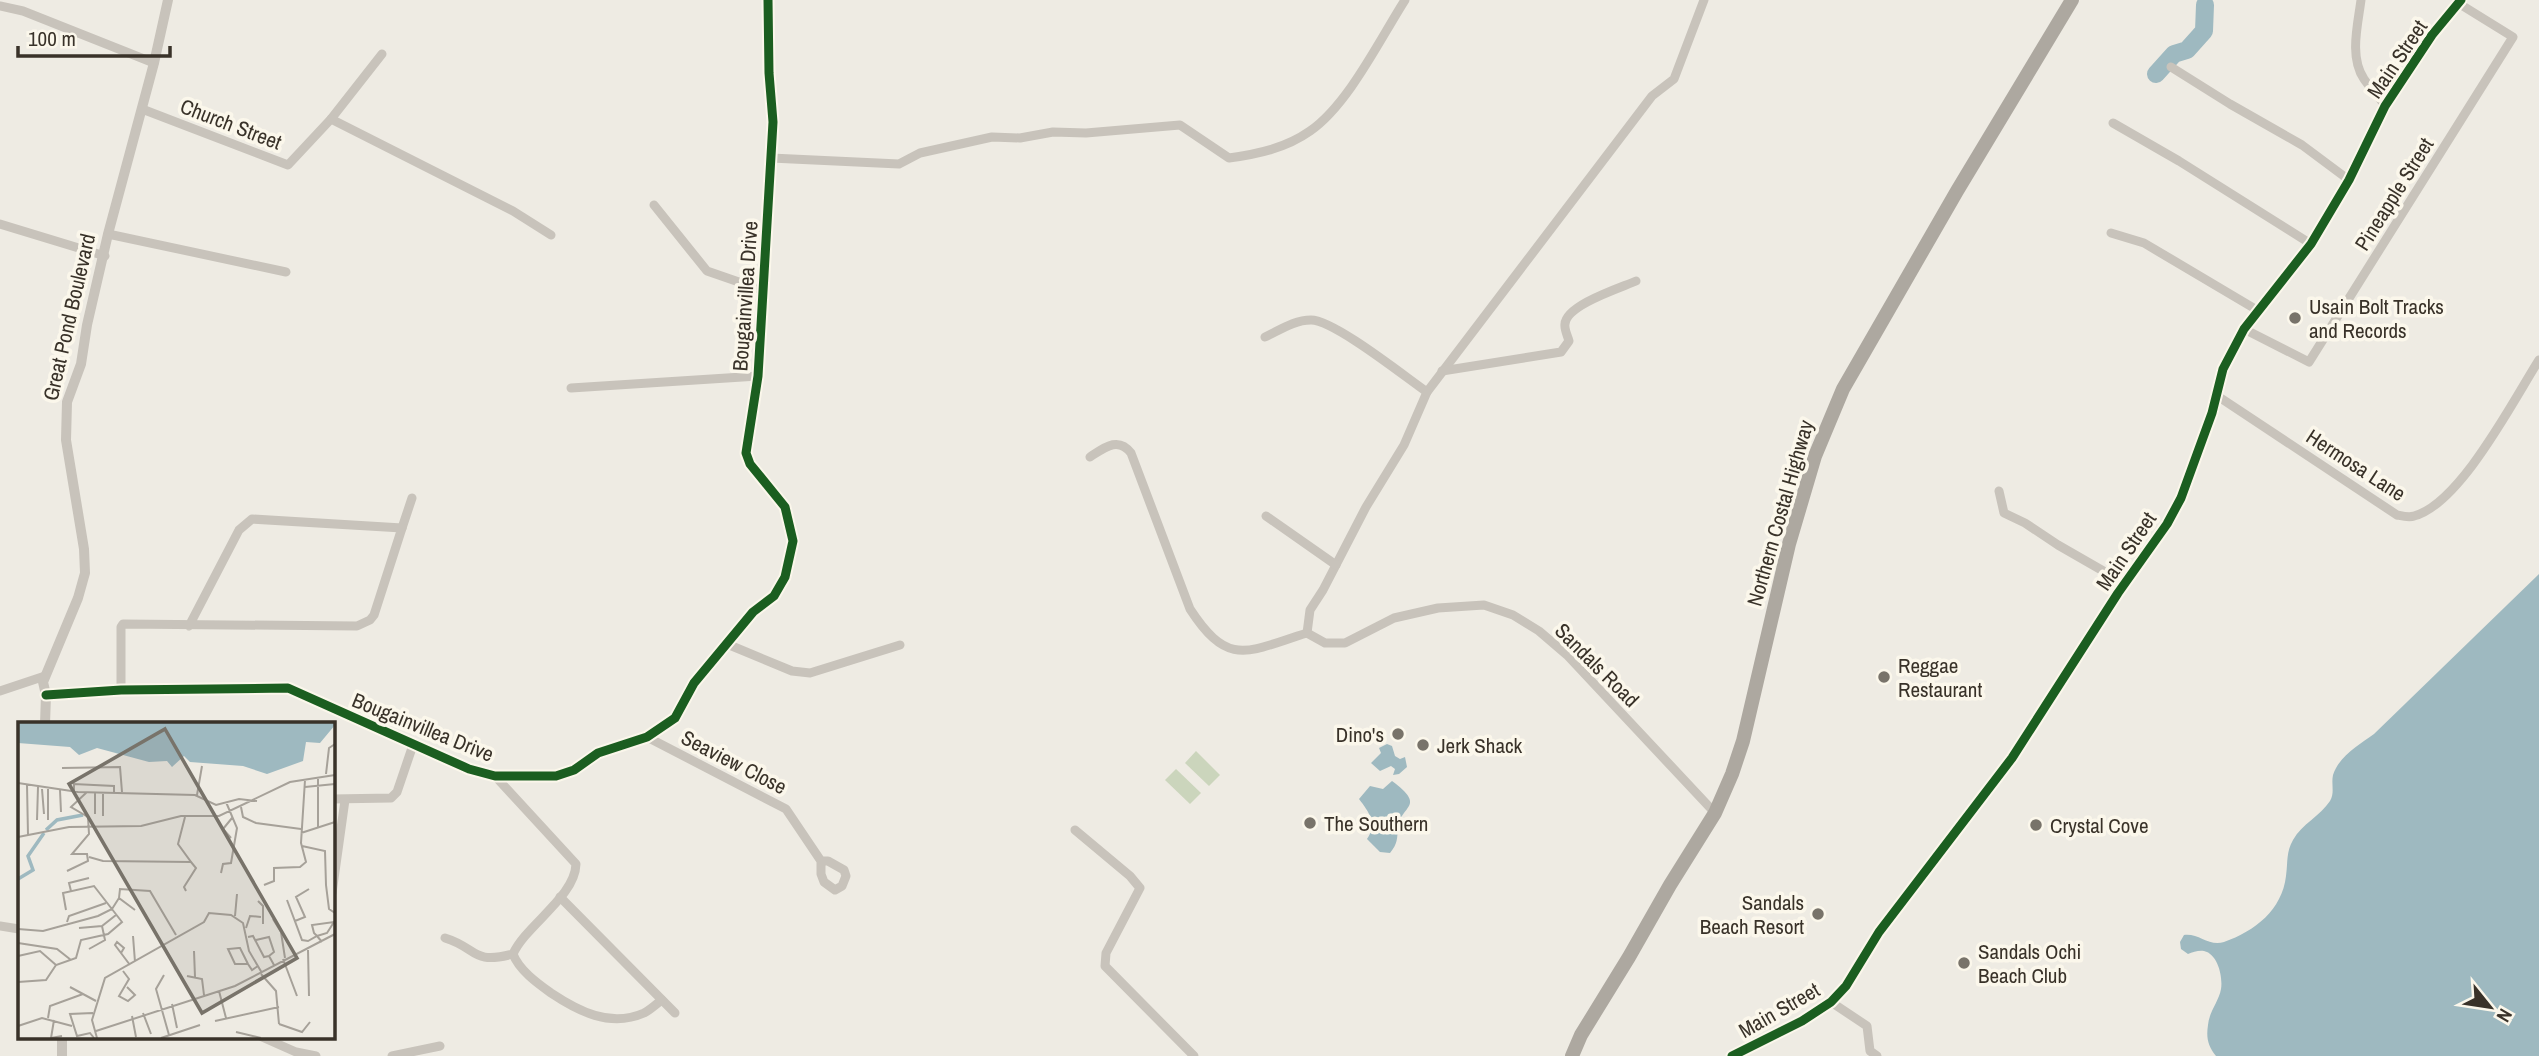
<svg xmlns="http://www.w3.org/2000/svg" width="2539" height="1056" font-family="'Archivo Narrow',sans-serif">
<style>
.green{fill:#cbd5bc}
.water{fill:#9eb9c0}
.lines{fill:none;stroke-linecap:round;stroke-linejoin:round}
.river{stroke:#9eb9c0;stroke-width:18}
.minor{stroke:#c8c3bb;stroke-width:9}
.tertiary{stroke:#c8c3bb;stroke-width:10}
.primary{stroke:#ada8a0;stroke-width:14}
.cycleway-casing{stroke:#fbf7eb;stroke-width:13}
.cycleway{stroke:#1b5e20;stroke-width:9}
.poi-dot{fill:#78736a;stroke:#fbf7eb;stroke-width:2.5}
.labels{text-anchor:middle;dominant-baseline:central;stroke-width:7;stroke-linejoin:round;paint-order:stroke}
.street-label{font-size:21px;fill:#393229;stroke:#fbf7eb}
.poi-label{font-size:21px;fill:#393229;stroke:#fbf7eb;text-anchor:start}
.inset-river{fill:none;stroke:#9eb9c0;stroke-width:3.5}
.inset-road{fill:none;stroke:#a6a199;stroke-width:2}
.view{fill:#78736a;fill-opacity:0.15;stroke:#78736a;stroke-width:3.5}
.inset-edge{fill:none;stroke:#393229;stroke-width:3.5}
</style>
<rect width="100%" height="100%" fill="#eeebe3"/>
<!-- green -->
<g class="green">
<path d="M1196 751 1220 775 1209 786 1185 763Z"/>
<path d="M1176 769 1201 793 1190 804 1165 780Z"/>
</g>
<!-- water -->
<g class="water">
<path d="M2539 574V1056H2216C2208 1046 2206 1038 2208 1025 2209 1012 2219 1001 2221 989 2223 977 2218 954 2204 951 2199 950 2193 952 2188 954L2181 949 2180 942 2184 935C2199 933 2209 947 2224 942 2255 931 2282 910 2286 876 2288 862 2286 852 2293 840 2302 824 2320 816 2330 801 2335 793 2331 784 2333 775 2339 756 2359 745 2374 734Z"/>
<path d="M1387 744 1392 746 1395 756 1400 759 1405 757 1407 767 1399 774 1393 775 1395 769 1391 766 1380 771 1371 763 1381 753 1379 748Z"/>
<path d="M1392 781C1427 807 1401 805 1398 827 1397 839 1398 843 1390 853L1380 852 1367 839C1378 824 1369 812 1359 799L1370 786 1383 789Z"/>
</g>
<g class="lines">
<!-- river -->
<path class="river" d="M2156 74 2174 54 2187 50 2204 31 2205 5"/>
<!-- minor -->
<g class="minor">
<path d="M1704 0 1674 79 1652 96 1427 392 1404 445 1366 507 1323 590 1310 610 1307 633 1325 643H1345L1394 618 1438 608 1484 605 1513 615 1539 631 1567 655 1715 813"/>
<path d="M2361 0C2358 24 2349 57 2364 79 2370 88 2379 96 2385 106"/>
<path d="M0 6 23 11 154 63"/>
<path d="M2171 67 2230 104 2302 145 2349 180"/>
<path d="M142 109 288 165 331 119 382 54"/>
<path d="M331 119 513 211 551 235"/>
<path d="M2113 123 2179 161 2311 244"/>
<path d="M771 158 899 164 920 153 992 137 1020 138 1053 132 1086 133 1180 125 1229 158C1258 154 1286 148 1310 131 1348 105 1380 39 1405 0"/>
<path d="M654 205 707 271 762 290"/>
<path d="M0 224 105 256"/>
<path d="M2111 233 2144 243 2257 310"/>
<path d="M108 234 286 272"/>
<path d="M2244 329 2309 362 2513 37 2458 3"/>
<path d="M1265 337C1280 330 1294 320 1311 320 1334 320 1404 376 1427 392"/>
<path d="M1442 371 1561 352 1569 341C1568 337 1564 329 1565 324 1566 305 1620 288 1636 281"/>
<path d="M571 388 758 376"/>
<path d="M2216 395 2397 515C2402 516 2409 518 2414 516 2460 504 2513 401 2539 360"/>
<path d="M1090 457C1104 448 1118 436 1131 453L1190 609C1229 669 1248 651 1307 633"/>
<path d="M1999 491 2004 513 2025 523 2058 545 2105 572 2118 593"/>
<path d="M1266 516 1336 565"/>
<path d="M402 528 412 498"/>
<path d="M727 644 792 671 810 673 900 645"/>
<path d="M121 690V627L123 624 357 626 370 620 374 615 402 528 252 519 239 530 189 626"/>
<path d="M0 691 45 676"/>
<path d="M46 695 121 690 288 688 469 769 495 776H556L574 770 598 753 647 737 675 718 694 683 753 612 774 596 785 577 793 541 785 507 750 464 746 453 758 376 773 122 769 73 768 0"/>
<path d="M647 737 786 809 821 861V874L824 882 835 890 842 886 846 876 844 870 828 861H821"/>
<path d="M495 776 576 864C575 897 526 925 513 954"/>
<path d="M332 799 391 798 397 792 413 745"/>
<path d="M1075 830 1130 876 1140 888 1106 953 1105 966 1194 1056"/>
<path d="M332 893 345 800"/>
<path d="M560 897 675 1013"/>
<path d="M0 926 19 929"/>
<path d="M445 938C478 948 471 965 513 954"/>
<path d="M513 954C519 970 537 983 551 993 578 1011 610 1028 644 1013 650 1010 656 1004 662 1000"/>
<path d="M1831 1002 1867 1026 1870 1051 1877 1056"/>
<path d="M262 1037 296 1052 316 1056"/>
<path d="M392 1056 440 1046"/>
</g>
<!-- tertiary -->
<g class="tertiary">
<path d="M45 724 46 695 43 682 78 598 85 573 84 549 66 440 67 402 81 364 87 325 108 234 154 63 168 0"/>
<path d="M62 1056V1037"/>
<path d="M1732 1056 1802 1021 1831 1002 1846 986 1879 932 2012 758 2118 593 2167 524 2181 498 2212 413 2223 369 2244 329 2311 244 2349 180 2385 106 2432 35 2461 0"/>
</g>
<!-- primary -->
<path class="primary" d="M1572 1056 1581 1035 1629 957 1670 885 1715 813 1732 774 1743 741 1789 544 1815 456 1843 389 1957 191 2072 0"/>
<!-- cycleway casing -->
<g class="cycleway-casing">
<g id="cycleway">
<path d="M46 695 121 690 288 688 469 769 495 776H556L574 770 598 753 647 737 675 718 694 683 753 612 774 596 785 577 793 541 785 507 750 464 746 453 758 376 773 122 769 73 768 0"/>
<path d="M1732 1056 1802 1021 1831 1002 1846 986 1879 932 2012 758 2118 593 2167 524 2181 498 2212 413 2223 369 2244 329 2311 244 2349 180 2385 106 2432 35 2461 0"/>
</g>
</g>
<!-- cycleway -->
<use href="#cycleway" class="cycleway"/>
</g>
<!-- markers -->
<g class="poi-dot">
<circle cx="2295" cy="318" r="7"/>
<circle cx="1884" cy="677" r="7"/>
<circle cx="1398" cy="734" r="7"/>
<circle cx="1423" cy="745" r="7"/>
<circle cx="1310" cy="823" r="7"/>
<circle cx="2036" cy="825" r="7"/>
<circle cx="1818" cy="914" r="7"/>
<circle cx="1964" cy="963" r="7"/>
</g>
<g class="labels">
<!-- street labels -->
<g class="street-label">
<text transform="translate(2397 59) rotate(-56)">Main Street</text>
<text transform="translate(231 124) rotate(21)">Church Street</text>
<text transform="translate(2394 194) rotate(-58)">Pineapple Street</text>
<text transform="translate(745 296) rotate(-86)">Bougainvillea Drive</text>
<text transform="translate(69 317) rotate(-77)">Great Pond Boulevard</text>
<text transform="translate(2356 465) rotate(33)">Hermosa Lane</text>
<text transform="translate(1780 513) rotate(-74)">Northern Costal Highway</text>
<text transform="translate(2126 551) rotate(-56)">Main Street</text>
<text transform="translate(1597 665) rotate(45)">Sandals Road</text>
<text transform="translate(423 727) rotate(22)">Bougainvillea Drive</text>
<text transform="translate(734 762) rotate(27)">Seaview Close</text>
<text transform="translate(1779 1010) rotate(-30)">Main Street</text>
</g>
<!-- poi labels -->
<g class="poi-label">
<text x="2309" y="306">Usain Bolt Tracks<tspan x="2309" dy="24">and Records</tspan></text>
<text x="1898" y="665">Reggae<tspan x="1898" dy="24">Restaurant</tspan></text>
<text x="1384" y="734" text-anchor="end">Dino's</text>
<text x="1437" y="745">Jerk Shack</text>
<text x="1324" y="823">The Southern</text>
<text x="2050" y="825">Crystal Cove</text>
<text x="1804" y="902" text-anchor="end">Sandals<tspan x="1804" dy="24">Beach Resort</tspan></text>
<text x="1978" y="951">Sandals Ochi<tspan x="1978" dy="24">Beach Club</tspan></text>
</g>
</g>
<!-- overview -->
<g transform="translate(18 722)">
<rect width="317" height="317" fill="#eeebe3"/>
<path d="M0 1H317V3L302 21 288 20 285 39 249 52 225 44 172 40 166 34 154 45 149 39 131 40 79 26 61 33 52 25 0 21Z" fill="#9eb9c0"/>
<path class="inset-river" d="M28 108 39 98 65 93M0 157 15 148 10 134 26 111"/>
<path class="inset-road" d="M44 46 102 45 104 70M308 52 311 26 317 22M0 61 60 70 177 73 198 83 221 77 239 79M9 63 10 113M287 65 317 62M24 67 26 92M42 68 43 90M56 69V62L96 64V71M179 73 184 44M223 85 225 95 238 101 283 107M77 92V70M85 94V70M19 98 20 65M30 98V67M300 107V56M283 111 317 100M0 115 51 105 123 104 163 94H201L272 60 317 53M213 116 205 107 214 96M284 124 307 129 308 163 311 187 317 191M71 135 85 139 173 140 160 122 167 95M49 149 70 139 69 132H54L71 112 70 95 53 85 69 70M203 151 205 142 213 141 219 106 208 80M246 163 256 159V146L282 145 288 140 283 121 287 58M53 169 51 161 71 156M168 169 166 165 178 146 173 140M269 178 284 218 290 219 299 214 309 211 316 200 294 203 296 211 299 214 304 220M240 179 245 184V202M117 188 101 176 102 167 132 169 158 213M217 194 219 172M255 197 263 210 267 236M277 199 287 195 278 175 291 167M49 200 51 194 88 181M61 206 84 204 98 193M228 206 232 194 243 195M0 207 25 209 80 194 94 187 101 176M115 214 117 240M230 215 235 214 246 235 251 234M238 218 251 215 256 230 251 234 256 243M0 221 39 227 53 238M71 227 87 218 84 204M290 228 291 274M176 229 177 255M103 231 106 226 99 220 97 223 112 243M0 234 22 229 38 243M265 237 279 274M230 242H217L210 227 221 226H222L230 242 234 248 240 244M105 249 111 257 101 274 110 279 117 273 109 265M243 252 258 269 261 302M146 253 138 267 151 313M169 254 184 257 186 273M0 260 28 258 38 243 58 236 63 218 90 212 104 200 76 164 45 171 48 188M52 265 78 279M201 269 208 296M154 282 159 306M75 291 52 292 59 314 72 311 76 316M125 291 133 312M114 294 118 315M30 296 32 284 65 272M36 298 33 316 44 314M197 299 261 285M261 302 284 310 292 300M0 304 24 296 54 304M78 309 217 264 317 212M218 310 243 316M79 316 74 298 87 256 186 200 191 191 213 193 225 201 231 229 244 251M143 316 182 303"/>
<path class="view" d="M147 7 279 236 184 291 51 62Z"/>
<rect width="317" height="317" class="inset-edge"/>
</g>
<!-- north arrow -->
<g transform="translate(2490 1007) rotate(120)" stroke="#fbf7eb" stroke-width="5" paint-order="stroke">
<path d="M0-5L12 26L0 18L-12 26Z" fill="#393229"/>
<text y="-10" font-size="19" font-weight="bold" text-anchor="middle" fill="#393229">N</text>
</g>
<!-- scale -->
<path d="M18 46v10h152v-10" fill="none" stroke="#393229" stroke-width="3.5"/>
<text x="28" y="46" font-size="21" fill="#393229" stroke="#fbf7eb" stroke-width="5" paint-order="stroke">100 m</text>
</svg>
